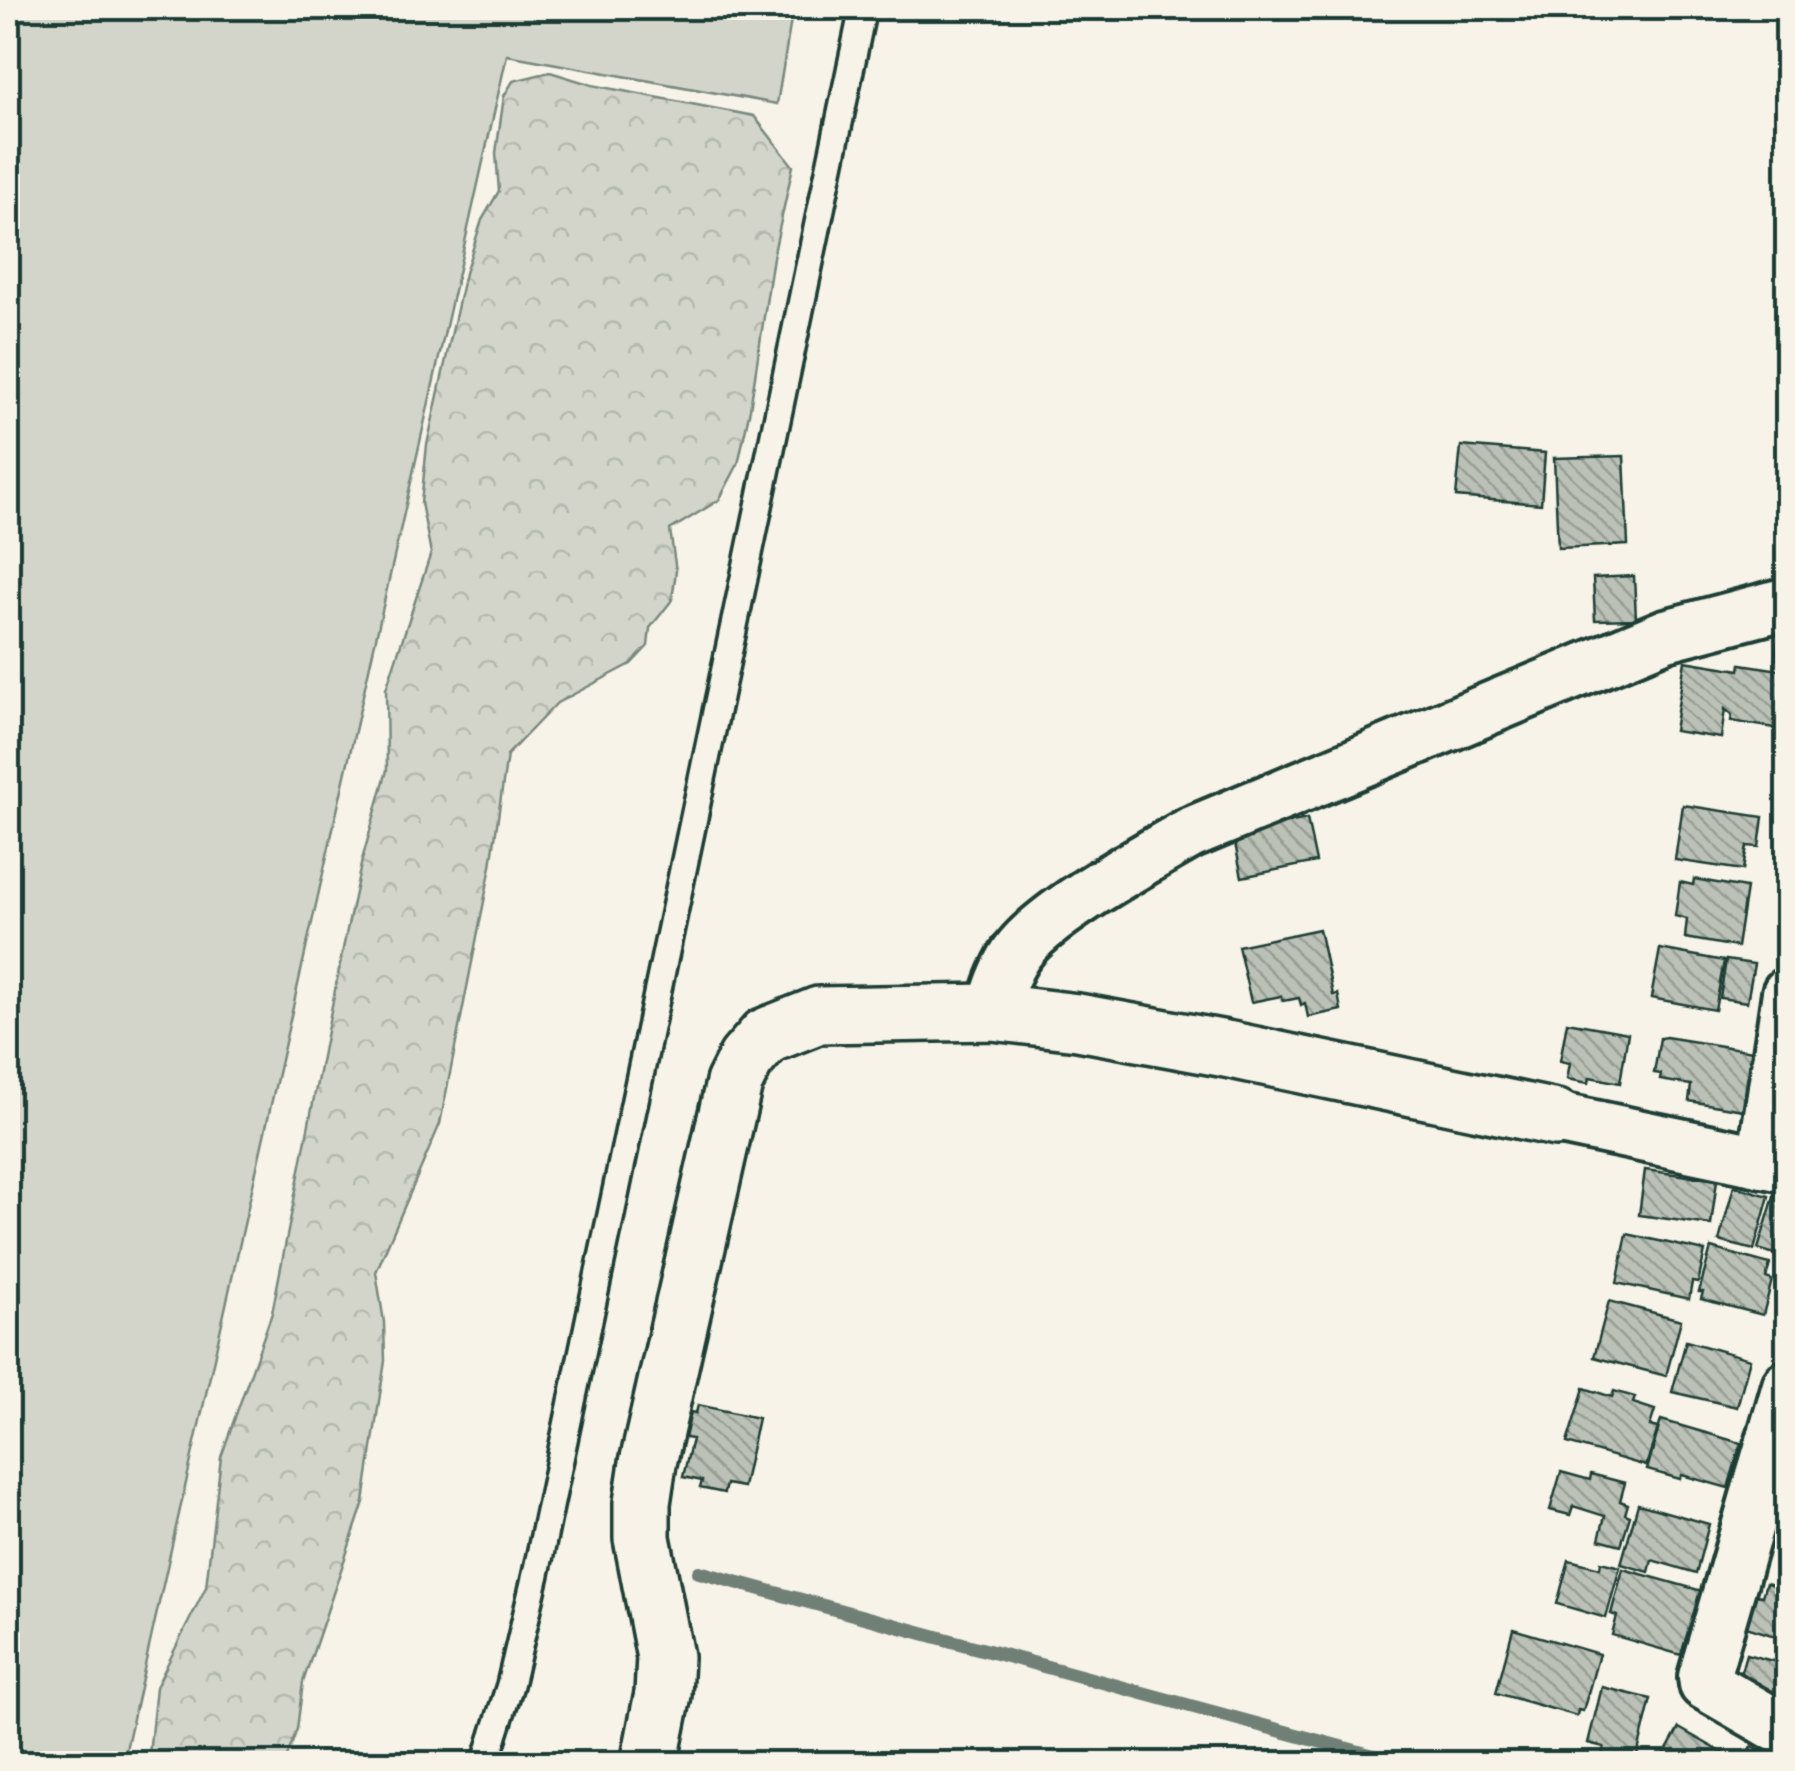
<svg xmlns="http://www.w3.org/2000/svg" width="1795" height="1771" font-family="'Architects Daughter',sans-serif">
<style>
.green{fill:#d3d5ca;stroke:#79897f;stroke-width:2.5}
.forest{fill:url(#forest-crowns);stroke:#79897f;stroke-width:2.5}
.lines{fill:none;stroke-linecap:round;stroke-linejoin:round}
.stream{stroke:#6f8077;stroke-width:14}
.building{fill:url(#building-back-hatch);stroke:#1f3d34;stroke-width:2.5}
.service-casing{stroke:#1f3d34;stroke-width:32}
.minor-casing{stroke:#1f3d34;stroke-width:58}
.tertiary-casing{stroke:#1f3d34;stroke-width:62}
.service{stroke:#f7f3e8;stroke-width:25}
.minor{stroke:#f7f3e8;stroke-width:50}
.tertiary{stroke:#f7f3e8;stroke-width:55}
</style>
<defs>
<pattern id="forest-crowns" width="20" height="18" patternUnits="userSpaceOnUse" patternTransform="scale(2.5)"><rect width="20" height="18" fill="#d3d5ca"/><path d="M2 6a3 3 0 1 1 6 0M12 15a3 3 0 1 1 6 0" fill="none" stroke="#b5b8ae"/></pattern>
<pattern id="building-back-hatch" width="6" height="6" patternUnits="userSpaceOnUse" patternTransform="scale(2.5)"><rect width="6" height="6" fill="#bbc1b6"/><path d="M-1 5l2 2M0 0l6 6M5-1l2 2" fill="none" stroke="#979e95"/></pattern>
</defs>
<rect width="100%" height="100%" fill="#f7f3e8"/>
<filter id="ink" filterUnits="userSpaceOnUse"><feTurbulence type="fractalNoise" baseFrequency=".01" numOctaves="2"/><feDisplacementMap in="SourceGraphic" scale="20" xChannelSelector="R" yChannelSelector="G"/><feConvolveMatrix kernelMatrix="1 2 1 2 8 2 1 2 1" color-interpolation-filters="sRGB"/></filter>
<g filter="url(#ink)">
<!-- green -->
<path class="green" d="M8 8H793L777 104 507 55 123 1763H8Z"/>
<!-- forest -->
<path class="forest" d="M550 72 592 85 754 116 793 166 773 257 750 409 738 464 719 500 670 530 676 571 672 600 650 628 648 646 631 664 557 703 507 755 491 866 440 1124 376 1272 384 1322 385 1361 364 1502 303 1682 297 1729 285 1763H154L149 1755 156 1687 206 1587 221 1457 272 1313 344 944 362 860 387 770 386 689 431 553 421 503 427 445 465 273 482 220 499 191 496 153 504 96 513 81Z"/>
<g class="lines">
<!-- stream -->
<path class="stream" d="M699 1572 1403 1764"/>
</g>
<!-- building -->
<g class="building">
<path d="M1461 446 1545 453 1541 504 1456 497Z"/>
<path d="M1624 456 1628 545 1558 548 1554 458Z"/>
<path d="M1634 576 1636 619 1595 620 1593 578Z"/>
<path d="M1781 622 1788 623V661L1775 659Z"/>
<path d="M1685 661 1740 670 1741 664 1786 671 1788 730 1731 721 1732 715 1725 709 1721 738 1674 731Z"/>
<path d="M1683 805 1763 817 1759 847 1747 846 1743 870 1675 860Z"/>
<path d="M1307 819 1316 862 1242 877 1233 834Z"/>
<path d="M1694 879 1746 888 1737 947 1685 938 1687 919 1675 916 1680 882 1693 885Z"/>
<path d="M1319 929 1333 995 1338 994 1341 1010 1308 1017 1305 1003 1301 1005 1299 998 1283 1001 1281 996 1251 1002 1238 946Z"/>
<path d="M1660 949 1724 961 1715 1010 1651 998Z"/>
<path d="M1726 960 1754 964 1747 1002 1720 998Z"/>
<path d="M1567 1022 1628 1033 1620 1083 1590 1077 1589 1083 1567 1079 1570 1063 1560 1061Z"/>
<path d="M1666 1037 1753 1051 1743 1110 1689 1101 1691 1085 1660 1080 1661 1074 1654 1073 1660 1038Z"/>
<path d="M1645 1170 1717 1180 1711 1225 1639 1215Z"/>
<path d="M1734 1186 1769 1196 1754 1250 1719 1241Z"/>
<path d="M1776 1190 1788 1193V1258L1758 1249Z"/>
<path d="M1627 1234 1705 1251 1698 1283 1692 1282 1689 1299 1617 1283Z"/>
<path d="M1711 1248 1770 1264 1766 1278 1772 1280 1763 1315 1701 1299 1703 1292H1699Z"/>
<path d="M1609 1301 1681 1320 1666 1376 1594 1357Z"/>
<path d="M1686 1341 1750 1359 1737 1407 1672 1392Z"/>
<path d="M1584 1388 1612 1397 1614 1391 1635 1397 1633 1403 1655 1410 1650 1426 1658 1428 1646 1466 1567 1443Z"/>
<path d="M698 1405 758 1418 743 1487 726 1484 724 1493 700 1488 702 1481 683 1477 692 1439 685 1438 691 1412 696 1413Z"/>
<path d="M1661 1420 1741 1443 1728 1488 1682 1475 1680 1479 1647 1470Z"/>
<path d="M1561 1472 1590 1480 1591 1474 1625 1483 1620 1501 1628 1504 1625 1514 1630 1516 1621 1545 1599 1539 1605 1516 1573 1506 1570 1515 1550 1510Z"/>
<path d="M1638 1504 1709 1524 1696 1573 1652 1560 1649 1572 1621 1564Z"/>
<path d="M1569 1560 1600 1568 1601 1562 1620 1567 1606 1618 1557 1604Z"/>
<path d="M1623 1569 1706 1592 1696 1629 1689 1628 1681 1655 1612 1635 1617 1616 1611 1614Z"/>
<path d="M1766 1583 1788 1589V1640L1746 1627 1755 1595 1762 1596Z"/>
<path d="M1513 1629 1599 1654 1583 1711 1578 1710 1577 1716 1496 1693Z"/>
<path d="M1746 1654 1788 1665V1713L1743 1687 1745 1677 1740 1675Z"/>
<path d="M1602 1687 1651 1699 1635 1764 1604 1762 1606 1757 1602 1756 1604 1747 1588 1743Z"/>
<path d="M1679 1728 1739 1762 1738 1764H1659Z"/>
<path d="M1752 1746 1784 1764H1741Z"/>
</g>
<g class="lines">
<!-- service casing -->
<g class="service-casing">
<path id="service" d="M485 1764 510 1685 536 1574 863 8"/>
</g>
<!-- minor casing -->
<g class="minor-casing">
<g id="minor">
<path d="M992 1012C998 992 1004 972 1016 954 1042 915 1147 858 1190 833L1666 635 1788 603"/>
<path d="M1556 1118 1788 1167"/>
<path d="M1763 1162 1788 993"/>
<path d="M1788 1386 1704 1677 1705 1684 1788 1732"/>
</g>
</g>
<!-- tertiary casing -->
<g class="tertiary-casing">
<path id="tertiary" d="M649 1764 663 1694 665 1657 642 1538V1503L648 1463 734 1083 746 1059 766 1036 819 1015 992 1012 1078 1022 1226 1049 1556 1118"/>
</g>
<!-- service -->
<use href="#service" class="service"/>
<!-- minor -->
<use href="#minor" class="minor"/>
<!-- tertiary -->
<use href="#tertiary" class="tertiary"/>
</g>
</g>
<!-- margin -->
<rect width="1795" height="1771" fill="none" stroke="#f7f3e8" stroke-width="40"/>
<rect x="20" y="20" width="1755" height="1731" fill="none" stroke="#1f3d34" stroke-width="4" filter="url(#ink)"/>
</svg>
